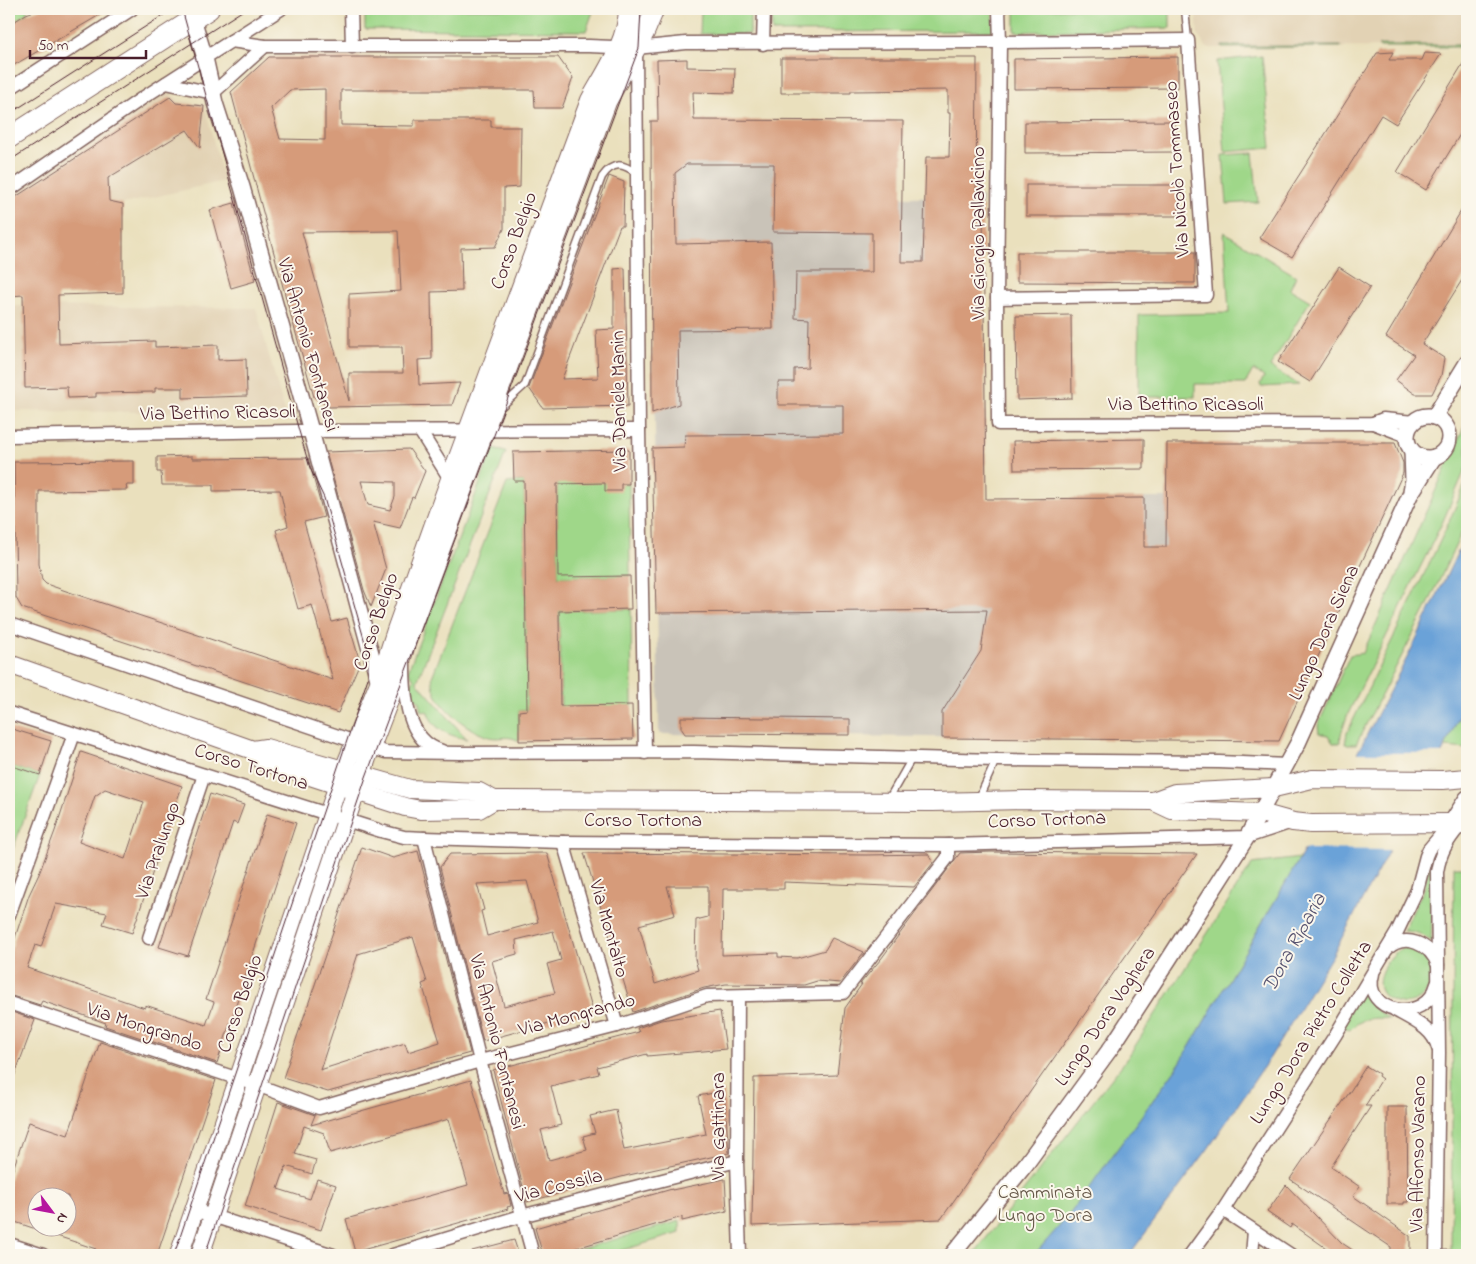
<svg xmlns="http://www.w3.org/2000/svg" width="1476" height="1264" font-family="'Indie Flower',sans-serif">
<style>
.built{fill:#e2d2b4}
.industrial{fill:#c9c3b8}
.green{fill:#9fd789;stroke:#747b5a}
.water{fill:#6aa2d8;stroke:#5a6082}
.pier{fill:#eae0bd}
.building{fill:#d69b7a;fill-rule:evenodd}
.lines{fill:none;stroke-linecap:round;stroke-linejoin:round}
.service-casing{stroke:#82635e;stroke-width:9}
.pedestrian-casing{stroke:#82635e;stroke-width:11}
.minor-casing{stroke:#82635e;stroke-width:15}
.tertiary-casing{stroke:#82635e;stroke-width:18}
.secondary-casing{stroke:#82635e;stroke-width:20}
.primary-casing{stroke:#82635e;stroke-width:22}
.service{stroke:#fff;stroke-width:6}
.pedestrian{stroke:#fff;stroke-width:9}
.minor{stroke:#fff;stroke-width:12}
.tertiary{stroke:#fff;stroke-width:15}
.secondary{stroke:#fff;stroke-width:18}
.primary{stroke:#fff;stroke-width:20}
.tram{stroke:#4a1f2b;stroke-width:1}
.labels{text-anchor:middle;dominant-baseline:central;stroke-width:4;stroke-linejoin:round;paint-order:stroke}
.street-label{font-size:20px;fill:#4a1f2b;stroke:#fbf7ec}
.park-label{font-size:20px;fill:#645647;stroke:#fbf7ec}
.water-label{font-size:21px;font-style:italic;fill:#575370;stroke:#fbf7ec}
</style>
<rect width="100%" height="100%" fill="#fbf7ec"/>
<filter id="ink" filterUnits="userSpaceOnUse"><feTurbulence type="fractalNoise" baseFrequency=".02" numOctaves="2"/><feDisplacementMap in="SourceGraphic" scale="10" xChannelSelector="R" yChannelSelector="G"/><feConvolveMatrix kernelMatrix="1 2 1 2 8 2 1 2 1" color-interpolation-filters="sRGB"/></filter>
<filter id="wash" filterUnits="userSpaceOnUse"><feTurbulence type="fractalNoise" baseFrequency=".0096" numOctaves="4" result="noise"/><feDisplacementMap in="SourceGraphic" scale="20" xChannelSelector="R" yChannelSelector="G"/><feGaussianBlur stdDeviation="1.12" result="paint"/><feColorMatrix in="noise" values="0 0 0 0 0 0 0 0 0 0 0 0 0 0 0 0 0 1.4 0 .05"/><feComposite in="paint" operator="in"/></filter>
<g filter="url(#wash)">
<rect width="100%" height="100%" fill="#eae0bd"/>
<!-- built -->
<g class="built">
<path d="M1196 9H1467V47L1207 48 1198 36Z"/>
<path d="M166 89 179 101 204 104 224 181 123 204 109 201 48 202 11 226 9 271V194Z"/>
<path d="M9 306 256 308 285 413 9 411Z"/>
</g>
<!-- industrial -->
<path class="industrial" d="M651 121H903L902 197 982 196 986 499 1166 498 1167 443H1395L1405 469 1279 741 659 734Z"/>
<!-- green -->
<g class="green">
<path d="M9 9H28L26 14 9 25Z"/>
<path d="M365 9H594L586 31 365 29Z"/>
<path d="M701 9H750V34H700Z"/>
<path d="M772 9H993V31L772 32Z"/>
<path d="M1015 9H1170V28L1015 32Z"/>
<rect x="1379" y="45" width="88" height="2"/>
<path d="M1222 46H1341V47L1222 48Z"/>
<path d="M1262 56 1271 148 1225 152 1217 61Z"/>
<path d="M1253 153 1258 202 1227 204 1223 155Z"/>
<path d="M1224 232 1296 276 1290 289 1310 301 1270 367 1299 385 1261 387 1260 384 1264 377 1253 370 1245 384H1195V397H1139V315L1229 313Z"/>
<path d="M1467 420V465L1443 521 1347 716 1341 734 1340 743H1333L1328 735 1319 733 1318 725 1350 655 1363 653Z"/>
<path d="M493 449 506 452 417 682 467 739C450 736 433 730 428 712L420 710V702L414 697 410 687 414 679 408 671Z"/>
<path d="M557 480 629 484 630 576 558 577Z"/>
<path d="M1467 480V521L1426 609 1356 744H1345L1347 733 1445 531Z"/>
<path d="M524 481 527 710 519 711V741C507 734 501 740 489 737 471 732 442 710 435 692 433 688 433 682 432 677L507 483Z"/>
<path d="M631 609 632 705 561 711 559 611Z"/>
<path d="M1467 700V749L1445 747Z"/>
<path d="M9 765 40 775 9 860Z"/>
<path d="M1300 858 1180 1063 1069 1216 1034 1255H973L1126 1060 1252 864Z"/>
<path d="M1430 861 1434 862 1431 942C1424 934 1414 931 1403 931L1424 889Z"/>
<path d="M1454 867H1467V1255H1451Z"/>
<path d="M1402 948C1450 946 1435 1020 1391 1000 1366 989 1386 957 1402 948Z"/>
<path d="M1361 990 1371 1005 1389 1019C1373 1017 1361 1018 1350 1030L1341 1026Z"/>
<path d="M680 1221V1233L606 1255H578L577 1250Z"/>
</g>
<!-- water -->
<path class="water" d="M1467 533V700L1445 747 1332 956 1271 1056 1208 1149 1129 1255H1034L1069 1215 1180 1063 1300 858 1361 746 1410 652Z"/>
<!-- pier -->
<path class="pier" d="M1355 753H1445L1393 850 1302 849Z"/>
<g id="blocks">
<!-- building -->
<g class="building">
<path d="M40 9H110L9 68V25L26 14Z"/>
<path d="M1393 52 1389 60H1422L1425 53 1441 54 1396 124 1381 115 1292 257 1259 238 1377 53Z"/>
<path d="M269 57H558L573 78 562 108H535L534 90H341V125L414 126V120H491V127H521L520 187 504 188V229L495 247 461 248 462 291 431 292 432 359 418 360 419 385 460 383 452 405 329 407 314 397 287 302 231 92ZM325 89V140L280 139 271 108 290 90ZM398 231 401 291 349 294V347H402L403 373H349V401L302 232Z"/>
<path d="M1178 57V88L1014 89V59Z"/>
<path d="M1467 57V123L1426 190 1397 172Z"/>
<path d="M781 58H977L976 207H983L986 499 1144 498V547H1166L1167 443H1395L1403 463V473L1279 741 942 738V712L981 651 987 610 656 613 652 448 684 447 685 435 843 434V405H778V382H794V369L808 368 809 319 795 318 796 272H872V233L773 232 774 164H687L675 173 676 244 771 242 773 329 678 330 679 404 652 413 651 121H658L657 60 687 59V67L735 68 734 93 693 92 694 120 903 121 901 262H923L926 157H949L950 113H948V90L851 91V93H781Z"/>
<path d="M170 97 176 103 204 106 200 148 187 130 108 178 109 201 123 204V293L58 295 59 344 155 341V347L218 345V360L246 359 247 396 183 398V388H155V392L96 393V397L68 398 67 387 25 388 23 295 11 296 12 203 17 196Z"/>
<path d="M1175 121V152L1025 153V122Z"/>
<path d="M609 176 624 182 623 226H620L562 379 598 378 596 330 614 329V269L625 268 628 406 543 408 529 388Z"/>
<rect x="1026" y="185" width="153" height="31"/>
<path d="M1467 201V272L1422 344 1444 358 1441 376 1432 394H1415L1396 380 1414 355 1386 337Z"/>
<path d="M234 203 255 281 231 288 210 210Z"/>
<path d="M1017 252H1195V283L1017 282Z"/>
<path d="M1339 267 1370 287 1310 382 1278 362Z"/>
<path d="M1071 315 1072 398 1017 400 1016 316Z"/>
<path d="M1144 439V469L1014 470 1013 441Z"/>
<path d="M409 449 425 471 414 498 412 497 400 528 373 522 386 569 371 607 364 590 326 452ZM361 481 395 482V497L390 510 368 505Z"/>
<path d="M629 450V484H621V491H605V483L557 484 558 577 630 576 631 609 559 611 560 706 632 705 633 739 519 741V711L527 710 524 481H514L513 452Z"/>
<path d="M192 456V459L308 458 324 517 304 522 332 622 347 618 360 662 338 713 22 608 16 598 14 462 134 461V485H126L127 490 39 491V564L42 580 46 584 66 591 333 680 312 605 298 609 276 530 288 526 280 490 213 491V485H162L161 472H157V457Z"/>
<path d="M681 717 850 719V735L685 734 681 728Z"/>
<path d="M9 728 51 741 40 775 9 765Z"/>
<path d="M81 752 182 786 132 933 103 924 107 913 56 904 41 947 35 945 27 968 145 1008V1005L206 1025 214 1002 206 999 267 814 296 823 217 1063 105 1026 106 1023 42 1001 40 1005 9 995V956L29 895 39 874 55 831ZM105 789 144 802 125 859 79 842 95 796Z"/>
<path d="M210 794 244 805 237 824 233 822 188 956 159 947Z"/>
<path d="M362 847 393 858 418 851 470 1053 328 1092 283 1078ZM413 937 427 982 422 984 440 1042 408 1052 405 1043 320 1070 358 954Z"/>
<path d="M991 852 1197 854 941 1219 752 1226 754 1078 837 1075 845 1008 862 984H860L881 959 960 853Z"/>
<path d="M547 853 593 1011 483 1041 440 867 450 854ZM527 881 538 922 487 936 481 911 484 910 477 884ZM553 931 561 960 547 964 555 993 504 1006 492 961 517 954 516 940Z"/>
<path d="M584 853 866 855 928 854 933 863 914 887 784 882V889H723L722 955 778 953V957L797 958 825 950 832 938 864 952 840 983 817 981 804 985 726 984 704 988 633 1012ZM667 886H708V917L696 920 695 959 698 970 655 984 639 925 675 915Z"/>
<path d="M9 1011 35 1020 10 1088H9Z"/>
<path d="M720 1011 726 1049 647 1056V1054L597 1067 599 1074 551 1086 561 1125 541 1130 549 1160 587 1150 583 1136 595 1133 590 1116 616 1110 624 1150 706 1134 698 1096 724 1091 729 1153 629 1175 527 1202 493 1070 639 1032 637 1028 661 1020Z"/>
<path d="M100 1042 216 1080 157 1255H109L95 1251 96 1249 9 1220V1181L29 1122 68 1135ZM38 1196H68V1226H38Z"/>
<path d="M1366 1066 1379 1074 1378 1076 1382 1079 1365 1106H1371L1331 1167 1360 1187 1353 1196 1410 1236V1255H1391V1247L1290 1179 1351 1090Z"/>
<path d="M471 1080 504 1194 508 1193 511 1206 507 1207 508 1209 355 1252 346 1219 468 1185 449 1119 330 1153 324 1133 304 1126 295 1154 316 1160 312 1174 286 1166 278 1189 310 1199 317 1179 336 1185 321 1230 245 1206 278 1102 315 1115 311 1125Z"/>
<path d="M1387 1107H1407L1408 1202H1404V1204H1387Z"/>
<path d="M725 1179 727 1211 682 1221V1217L573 1249 575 1255H543L535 1228 672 1189V1190Z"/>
<path d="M1286 1185 1342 1243 1360 1255H1336L1292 1224 1290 1228 1267 1212Z"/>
<path d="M514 1240 519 1255H472V1251Z"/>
</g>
</g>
</g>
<g filter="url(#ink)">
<use href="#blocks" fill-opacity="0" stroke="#82635e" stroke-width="1"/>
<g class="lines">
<!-- service casing -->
<g class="service-casing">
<g id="service">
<path d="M1185 9 1188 40"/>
<path d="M638 29 639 9"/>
<path d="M499 409 525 385 602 177C613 161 623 163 637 174"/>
<path d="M888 800 912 758"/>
<path d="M978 800 996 760"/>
</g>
</g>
<!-- pedestrian casing -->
<g class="pedestrian-casing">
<path id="pedestrian" d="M1436 1255H1449"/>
</g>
<!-- minor casing -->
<g class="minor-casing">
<g id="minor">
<path d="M351 9 352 47"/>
<path d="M999 9 1000 42 997 298 998 424 1373 423 1383 419 1414 422"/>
<path d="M631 14 636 48 639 430 645 753"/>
<path d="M231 41 265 46H589L636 48 686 43 1000 42 1188 40 1206 295 997 298"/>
<path d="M763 44 764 9"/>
<path d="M166 83 213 93 265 46"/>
<path d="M9 89 132 9"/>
<path d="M9 190 144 97 281 9"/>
<path d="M1373 423 1407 436"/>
<path d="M420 431 450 479"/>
<path d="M9 436 297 431 639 430"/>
<path d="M9 624 385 752 460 753 694 752 996 760 1219 762 1287 765"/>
<path d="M404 664C404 694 406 741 442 751"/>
<path d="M9 713 381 831 404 837 424 838 563 842 948 845 1247 837 1292 822"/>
<path d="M424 838 480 1061 533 1255"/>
<path d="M563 842 617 1026"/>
<path d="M9 915 74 734"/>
<path d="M149 938 204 775"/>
<path d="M1387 949C1405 932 1430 944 1438 965"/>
<path d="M1373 974C1361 1013 1426 1026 1437 984"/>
<path d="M738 996 737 1161 740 1255"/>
<path d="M9 1003 257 1085 319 1108 480 1061 617 1026 707 996 843 993 948 857V845"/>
<path d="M1395 1010C1412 1020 1433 1028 1438 1048"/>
<path d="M194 1210 333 1255"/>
<path d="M1223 1210 1291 1255"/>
<path d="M9 1244 43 1255"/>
<path d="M393 1255 521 1216 737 1161"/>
<path d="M1190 1255 1223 1210 1336 1034 1397 932 1417 890 1426 856 1429 849 1451 823"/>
<path d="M1252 1255 1254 1231"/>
<path d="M1436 1255 1439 1053 1437 872C1440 853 1447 841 1459 827"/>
</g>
</g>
<!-- tertiary casing -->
<g class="tertiary-casing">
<g id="tertiary">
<path d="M190 9 205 58 215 103 242 187 311 431 379 683"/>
<circle cx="1428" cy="437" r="21"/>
<path d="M1434 417 1467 363"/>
<path d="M1411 491 1413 480 1412 451"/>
<path d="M1451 823 1467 798"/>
<path d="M952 1255 1026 1164 1113 1045 1169 959 1247 837 1298 743 1410 495 1434 457"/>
</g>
</g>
<!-- secondary casing -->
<g class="secondary-casing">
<g id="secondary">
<path d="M9 664 253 750 266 748 410 789 479 792 494 800"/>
<path d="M253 750 261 760 405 807 421 810 479 809 494 800 932 802 1025 800 1153 801 1175 793 1274 788 1312 779 1443 780 1467 778"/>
<path d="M1153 801 1172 810 1261 813 1293 822 1311 824 1451 823 1467 826"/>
<path d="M179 1255 340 779 379 683 396 630 450 479 590 100C606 71 627 42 628 9"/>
<path d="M200 1255 367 758 390 698 409 634 607 102 645 33 655 9"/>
</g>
</g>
<!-- primary casing -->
<g class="primary-casing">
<path id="primary" d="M9 138 209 9"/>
</g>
<!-- service -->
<use href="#service" class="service"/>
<!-- pedestrian -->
<use href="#pedestrian" class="pedestrian"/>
<!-- minor -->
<use href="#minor" class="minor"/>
<!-- tertiary -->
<use href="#tertiary" class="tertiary"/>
<!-- secondary -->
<use href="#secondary" class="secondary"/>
<!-- primary -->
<use href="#primary" class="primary"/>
<!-- tram -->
<g class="tram">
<path d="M9 114 173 9"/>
<path d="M9 161 245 9"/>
<path d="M174 1255 368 678V656L364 639 324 498 310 468 299 431 182 9"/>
<path d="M205 1255 366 777 639 48 641 9"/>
</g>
</g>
</g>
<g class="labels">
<!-- street labels -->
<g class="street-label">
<text transform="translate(1178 169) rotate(-94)">Via Nicolò Tommaseo</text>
<text transform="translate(979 233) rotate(-90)">Via Giorgio Pallavicino</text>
<text transform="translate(515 241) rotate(-70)">Corso Belgio</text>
<text transform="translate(307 345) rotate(74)">Via Antonio Fontanesi</text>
<text transform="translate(620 401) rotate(-91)">Via Daniele Manin</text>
<text x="1186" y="405">Via Bettino Ricasoli</text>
<text transform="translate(218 414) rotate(-1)">Via Bettino Ricasoli</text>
<text transform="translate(377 622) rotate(-71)">Corso Belgio</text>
<text transform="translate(1325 633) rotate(-66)">Lungo Dora Siena</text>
<text transform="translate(251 768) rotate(17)">Corso Tortona</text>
<text x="643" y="821">Corso Tortona</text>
<text transform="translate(1047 821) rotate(-2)">Corso Tortona</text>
<text transform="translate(159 851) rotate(-71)">Via Pralungo</text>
<text transform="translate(608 929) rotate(74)">Via Montalto</text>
<text transform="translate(241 1004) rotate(-71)">Corso Belgio</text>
<text transform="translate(577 1016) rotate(-15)">Via Mongrando</text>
<text transform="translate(1106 1017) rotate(-56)">Lungo Dora Voghera</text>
<text transform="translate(144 1028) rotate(18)">Via Mongrando</text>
<text transform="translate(1312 1033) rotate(-58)">Lungo Dora Pietro Colletta</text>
<text transform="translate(496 1042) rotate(76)">Via Antonio Fontanesi</text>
<text transform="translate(719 1126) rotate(-90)">Via Gattinara</text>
<text transform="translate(1419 1154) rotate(-89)">Via Alfonso Varano</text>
<text transform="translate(559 1187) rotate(-14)">Via Cossila</text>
</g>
<!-- park labels -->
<g class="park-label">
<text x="1045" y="1193">Camminata<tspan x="1045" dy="23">Lungo Dora</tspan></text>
</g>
<!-- water labels -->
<g class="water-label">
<text transform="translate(1295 943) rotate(-61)">Dora Riparia</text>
</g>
</g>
<!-- margin -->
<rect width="1476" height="1264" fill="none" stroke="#fbf7ec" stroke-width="30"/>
<!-- north arrow -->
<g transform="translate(52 1212) rotate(122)"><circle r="24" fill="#fbf7ec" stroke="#b4a19f"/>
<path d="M0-4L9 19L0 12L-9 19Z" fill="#b5179e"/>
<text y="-8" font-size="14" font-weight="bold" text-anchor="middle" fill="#4a1f2b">N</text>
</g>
<!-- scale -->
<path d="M30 50v8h116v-8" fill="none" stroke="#4a1f2b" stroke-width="2.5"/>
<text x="38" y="50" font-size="15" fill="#4a1f2b" stroke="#fbf7ec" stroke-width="4" paint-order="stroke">50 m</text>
</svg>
